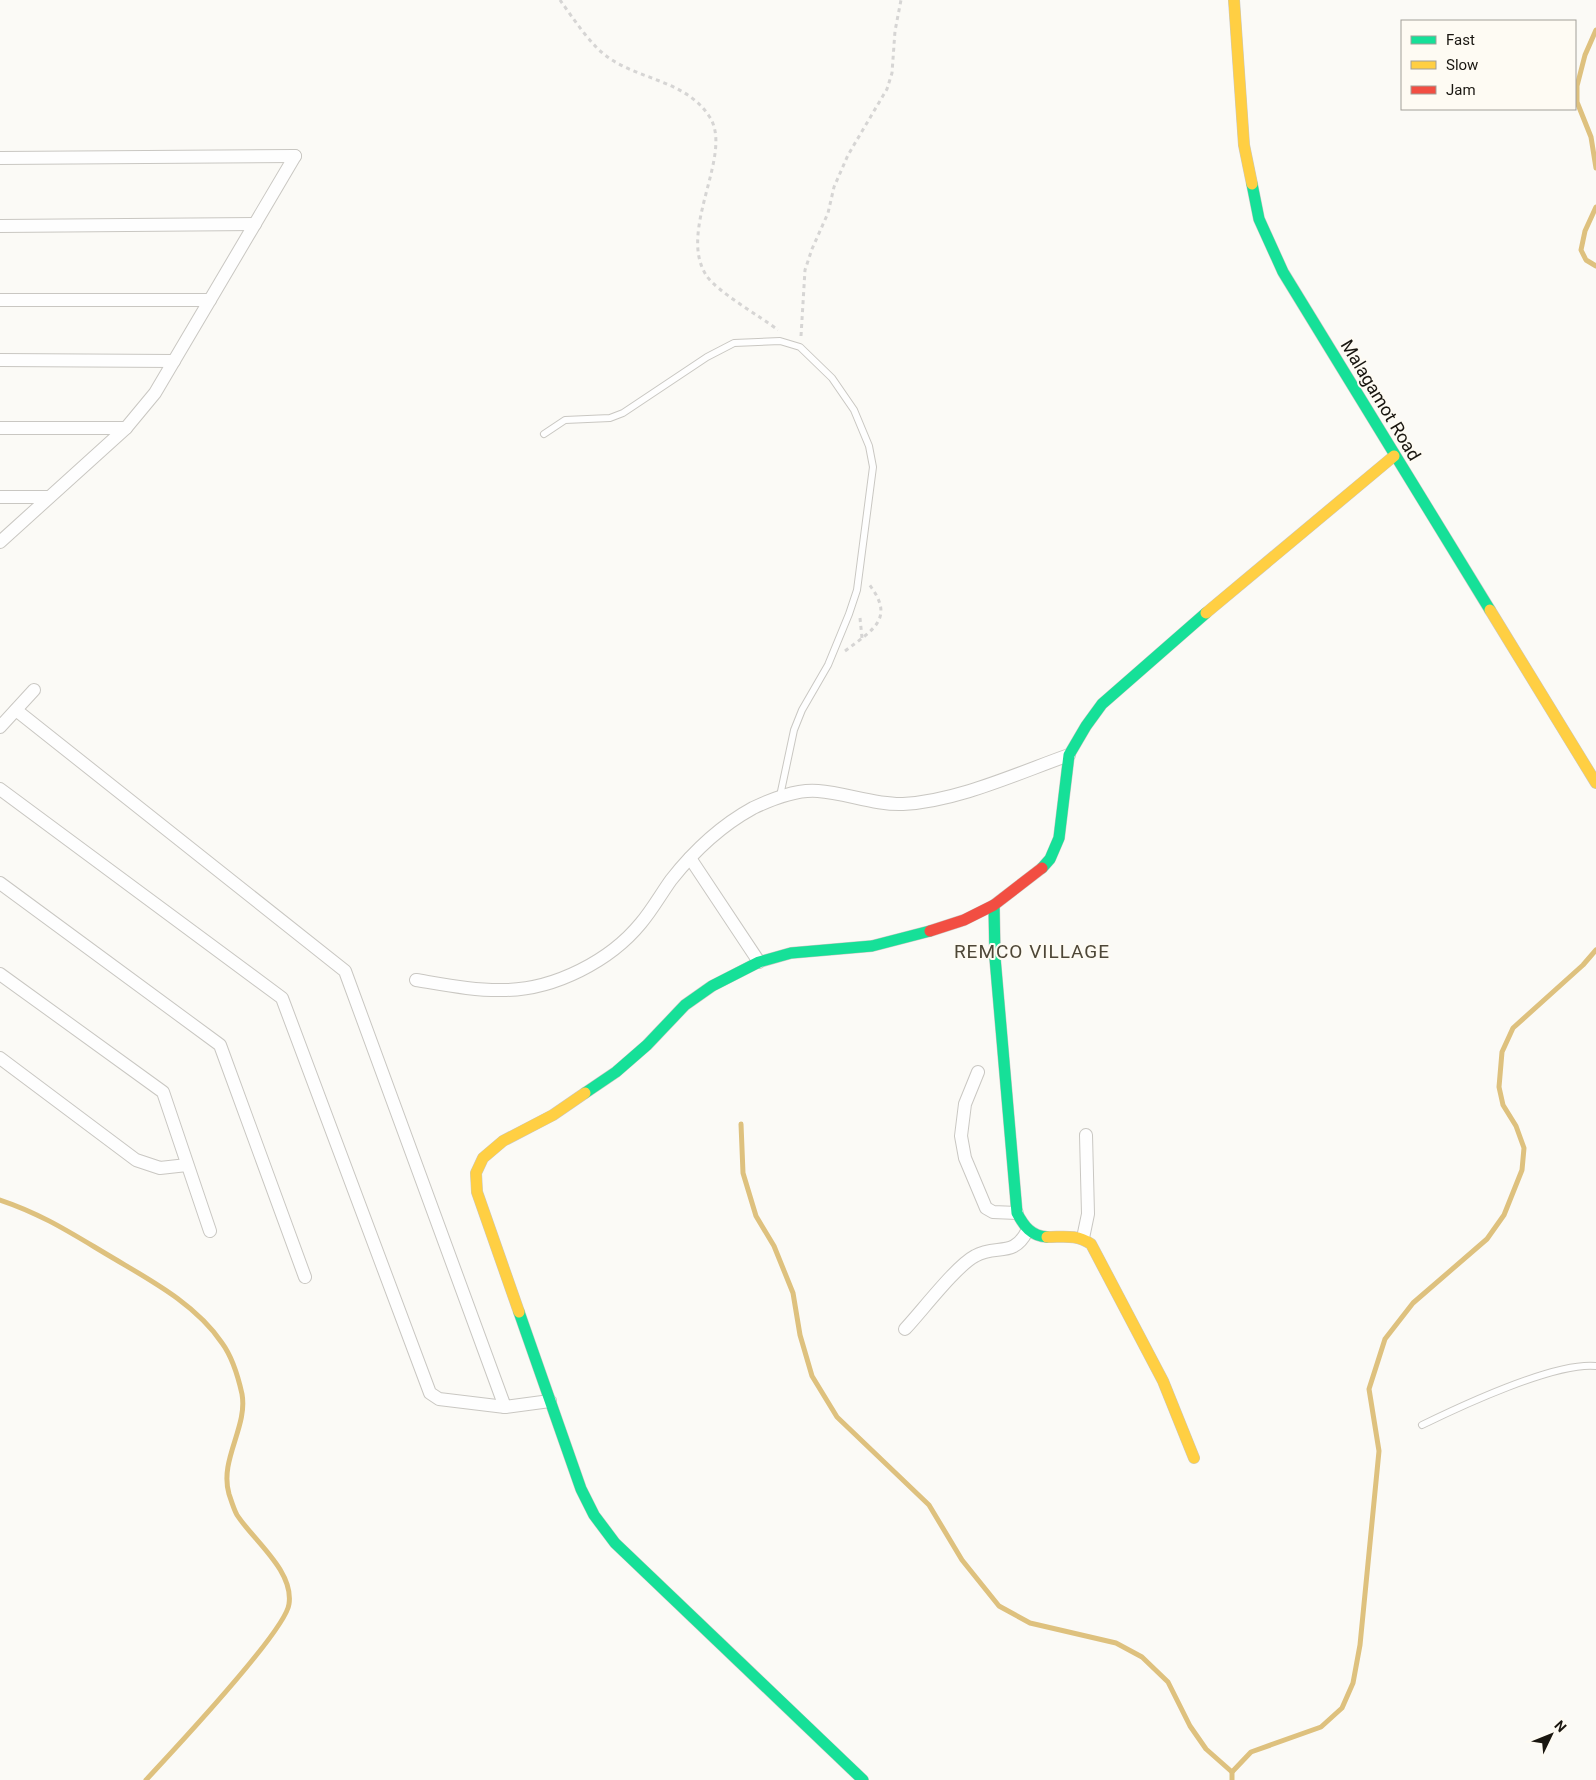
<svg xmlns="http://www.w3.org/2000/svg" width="1596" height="1780" font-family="Roboto,sans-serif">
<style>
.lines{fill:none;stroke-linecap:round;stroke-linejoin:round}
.stream{stroke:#dec17e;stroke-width:5}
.lane-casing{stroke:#c9c7c2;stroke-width:8}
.street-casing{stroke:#c9c7c2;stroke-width:14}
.fast-casing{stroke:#c9c7c2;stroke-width:12}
.slow-casing{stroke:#c9c7c2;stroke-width:12}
.jam-casing{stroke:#c9c7c2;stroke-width:12}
.path{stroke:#d6d5d4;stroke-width:3;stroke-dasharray:4 4;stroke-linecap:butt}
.lane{stroke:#fefefe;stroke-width:6}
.street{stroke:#fefefe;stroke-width:12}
.fast{stroke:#16e098;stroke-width:11}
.slow{stroke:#ffcf43;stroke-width:11}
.jam{stroke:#f24e42;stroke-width:11}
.labels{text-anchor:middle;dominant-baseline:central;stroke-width:4;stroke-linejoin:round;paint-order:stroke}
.street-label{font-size:18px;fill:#191610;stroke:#fefbf3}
.neighbourhood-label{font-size:19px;letter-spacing:1px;fill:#4e4737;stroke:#fefbf3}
</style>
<rect width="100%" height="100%" fill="#fbfaf6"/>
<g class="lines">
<!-- stream -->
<g class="stream">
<path d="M1596 30 1585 55 1577 86V102L1591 137 1596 168"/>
<path d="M1596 207 1585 231 1581 250 1586 260 1596 266"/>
<path d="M741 1124 743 1173 756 1216 774 1246 793 1293 800 1335 812 1376 837 1417 929 1505 962 1560 999 1606 1030 1623 1116 1643 1142 1657 1168 1682 1190 1726 1206 1749 1232 1772"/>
<path d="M0 1200C42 1214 71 1233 108 1255 148 1279 195 1303 222 1343 233 1358 238 1376 242 1394 248 1427 219 1460 229 1494 231 1500 234 1510 237 1515 254 1541 294 1571 289 1604 286 1631 171 1753 146 1780"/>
<path d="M1232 1780V1772L1251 1752 1321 1727 1342 1708 1353 1683 1360 1645 1379 1451 1369 1389 1385 1339 1413 1303 1487 1239 1504 1215 1522 1170 1524 1148 1516 1126 1503 1105 1499 1087 1502 1052 1513 1028 1583 965 1596 950"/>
</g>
<!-- lane casing -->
<g class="lane-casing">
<g id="lane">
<path d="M544 434 565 420 610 418 623 413 707 357 734 343 780 341 800 347 832 378 854 410 869 446 873 467 857 590 849 614 828 665 802 710 794 730 780 796"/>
<path d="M1422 1425C1461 1406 1555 1362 1596 1366"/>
</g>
</g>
<!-- street casing -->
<g class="street-casing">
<g id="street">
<path d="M0 158 295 156"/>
<path d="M0 226 255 224"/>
<path d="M0 300H210"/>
<path d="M0 360 174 361"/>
<path d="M0 428H126"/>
<path d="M0 497H49"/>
<path d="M0 542 126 428 155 393 295 156"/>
<path d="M16 710 345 971 505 1407 550 1401"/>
<path d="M0 727 34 690"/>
<path d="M0 789 282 998 430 1393 439 1399 505 1407"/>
<path d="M690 858 759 962"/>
<path d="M0 883 220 1045 305 1277"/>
<path d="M0 974 163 1092 210 1231"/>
<path d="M416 980C446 985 476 991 506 990 555 989 610 961 641 923 652 910 661 894 671 880 693 852 722 825 753 808 772 799 796 789 818 791 846 793 875 805 903 804 958 801 1018 773 1069 755"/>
<path d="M0 1058 136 1160 160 1168 187 1165"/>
<path d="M978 1072 965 1104 961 1136 965 1158 986 1208 993 1212 1017 1213"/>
<path d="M1083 1238 1088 1214 1086 1135"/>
<path d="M905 1329C922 1311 956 1266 975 1256 996 1244 1014 1258 1027 1231"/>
</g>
</g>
<!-- fast casing -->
<g class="fast-casing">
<g id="fast">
<path d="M1252 184 1259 219 1283 272 1490 610"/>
<path d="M1042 868 1050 859 1059 838 1069 755 1086 726 1102 704 1206 613"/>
<path d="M994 905 995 958 1017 1213C1024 1226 1031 1236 1047 1237"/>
<path d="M585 1093 616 1072 647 1045 685 1005 712 986 759 962 791 953 872 946 930 931"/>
<path d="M519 1312 581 1489 594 1515 615 1543 863 1780"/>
</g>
</g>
<!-- slow casing -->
<g class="slow-casing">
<g id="slow">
<path d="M1234 0 1244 145 1252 184"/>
<path d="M1490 610 1596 783"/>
<path d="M1206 613 1394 456"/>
<path d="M1047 1237C1064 1237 1076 1234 1091 1244L1163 1381 1194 1458"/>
<path d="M519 1312 477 1192 476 1173 483 1158 503 1141 553 1115 585 1093"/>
</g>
</g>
<!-- jam casing -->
<g class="jam-casing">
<path id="jam" d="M930 931 964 920 994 905 1042 868"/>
</g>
<!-- path -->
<g class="path">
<path d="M560 0C573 18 591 46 609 58 641 80 686 81 709 116 735 153 677 229 706 275 717 292 760 316 778 330"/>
<path d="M801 336 805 270 812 249 828 213 834 187 848 155 887 89 892 73 895 31 901 0"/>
<path d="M860 618 862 638"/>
<path d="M845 651C874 629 896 618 868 583"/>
</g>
<!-- lane -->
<use href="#lane" class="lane"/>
<!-- street -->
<use href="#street" class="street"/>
<!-- fast -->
<use href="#fast" class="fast"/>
<!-- slow -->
<use href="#slow" class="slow"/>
<!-- jam -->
<use href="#jam" class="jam"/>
</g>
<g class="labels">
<!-- street labels -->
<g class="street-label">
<text transform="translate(1381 400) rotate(59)">Malagamot Road</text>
</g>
<!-- neighbourhood labels -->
<g class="neighbourhood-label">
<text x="1032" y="951">REMCO VILLAGE</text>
</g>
</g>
<!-- legend -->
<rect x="1401" y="20" width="175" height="90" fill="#fefbf3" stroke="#a29f98"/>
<rect x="1411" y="36" width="25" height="8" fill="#16e098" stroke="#a29f98"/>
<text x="1446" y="45" font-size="15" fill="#191610">Fast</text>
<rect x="1411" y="61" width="25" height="8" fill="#ffcf43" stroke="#a29f98"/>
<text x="1446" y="70" font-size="15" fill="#191610">Slow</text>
<rect x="1411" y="86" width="25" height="8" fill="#f24e42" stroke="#a29f98"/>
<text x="1446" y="95" font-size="15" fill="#191610">Jam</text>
<!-- north arrow -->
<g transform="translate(1551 1735) rotate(47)" stroke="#fefbf3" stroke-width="4" paint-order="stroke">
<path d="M0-4L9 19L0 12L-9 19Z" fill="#191610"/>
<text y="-8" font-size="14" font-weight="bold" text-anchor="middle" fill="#191610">N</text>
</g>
</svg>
